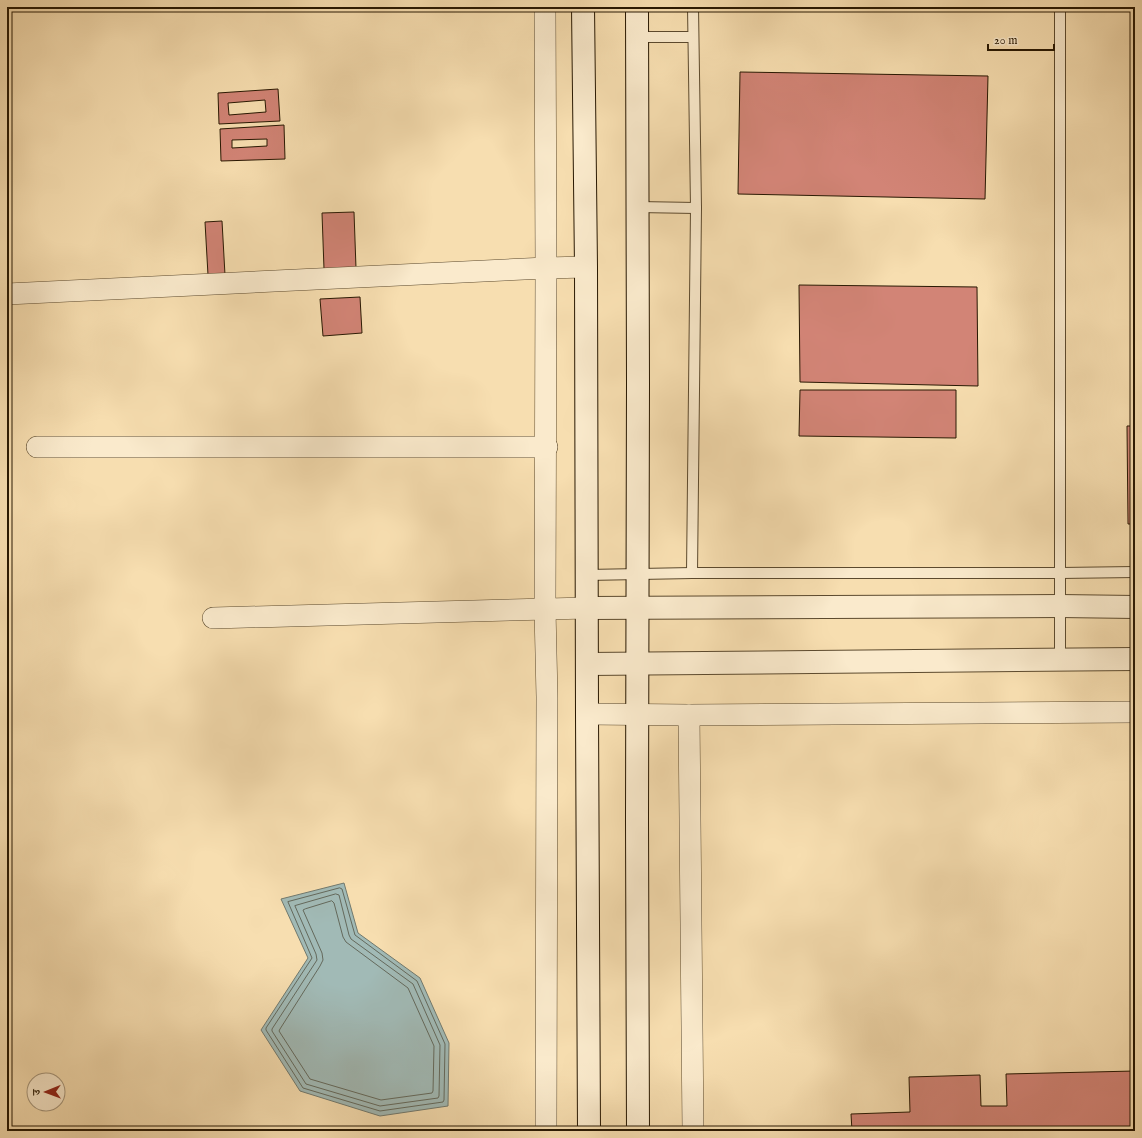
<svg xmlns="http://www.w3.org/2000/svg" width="1142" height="1138" font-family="'IM FELL English','Noto Serif Devanagari',serif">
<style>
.water{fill:#a1bab6;stroke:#71796e}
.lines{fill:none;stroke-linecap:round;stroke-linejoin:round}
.shore{stroke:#64695c;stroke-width:1}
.building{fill:#d28476;stroke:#281802;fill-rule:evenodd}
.service-casing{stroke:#5c4a2e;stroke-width:12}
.minor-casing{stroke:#5c4a2e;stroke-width:22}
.tertiary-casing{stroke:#5c4a2e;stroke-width:24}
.secondary-casing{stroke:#281802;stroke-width:24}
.service{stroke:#faeacc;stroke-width:10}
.minor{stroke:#faeacc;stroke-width:21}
.tertiary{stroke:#faeacc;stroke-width:22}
.secondary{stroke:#faeacc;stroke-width:22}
</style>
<rect width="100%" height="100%" fill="#f7deb0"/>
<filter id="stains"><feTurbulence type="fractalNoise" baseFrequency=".005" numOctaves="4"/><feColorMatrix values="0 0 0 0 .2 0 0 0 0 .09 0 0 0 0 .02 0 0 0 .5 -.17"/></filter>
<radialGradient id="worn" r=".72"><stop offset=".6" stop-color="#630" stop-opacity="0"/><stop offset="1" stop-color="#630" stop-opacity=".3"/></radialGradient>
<!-- water -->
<path class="water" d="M344 883 358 933 420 978 449 1043 448 1106 380 1116 300 1091 261 1030 308 958 281 899Z"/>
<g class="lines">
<!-- shore -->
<g class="shore">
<path d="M340 888 342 889 355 935 417 981 445 1044 444 1100 443 1102 380 1111 303 1088 266 1030V1028L312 958 288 902Z"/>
<path d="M336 894 339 895 349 935 351 939 413 984 440 1045 439 1096 438 1098 380 1106 306 1084 272 1031V1029L317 960 316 954 295 906Z"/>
<path d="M332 901 334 903 343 937 346 942 408 988 434 1046 433 1091 432 1093 381 1100 310 1079 279 1031 280 1029 320 966 323 960 322 953 303 910 305 909Z"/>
</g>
</g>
<!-- building -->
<g class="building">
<path d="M740 72 988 76 985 199 738 194Z"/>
<path d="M278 89 280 121 219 124 218 93ZM265 100 266 112 229 115 228 103Z"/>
<path d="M284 125 285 159 221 161 220 129ZM267 139V146L232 148V140Z"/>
<path d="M354 212 356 268 324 269 322 213Z"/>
<path d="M222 221 225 275H208L205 222Z"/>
<path d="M799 285 977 287 978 386 800 382Z"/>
<path d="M360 297 362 333 323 336 320 299Z"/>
<path d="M800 390H956V438L799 436Z"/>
<path d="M1127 426H1135V524H1128Z"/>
<path d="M1135 1071V1131H852L851 1114 910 1112 909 1077 980 1075 981 1106H1007L1006 1074Z"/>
</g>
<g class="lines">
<!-- service casing -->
<g class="service-casing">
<g id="service">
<path d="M1060 7V660"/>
<path d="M637 37H693"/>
<path d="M638 207 696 208"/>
<path d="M692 573 696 208 693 7"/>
<path d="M587 575 692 573H1061L1135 572"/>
</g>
</g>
<!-- minor casing -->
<g class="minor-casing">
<g id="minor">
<path d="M545 7 546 268 545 610 547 697 546 1131"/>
<path d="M7 294 546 268 586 267"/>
<path d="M37 447H547"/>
<path d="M213 618 587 608"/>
<path d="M587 714 689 715 1135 712"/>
<path d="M689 715 693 1131"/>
</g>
</g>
<!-- tertiary casing -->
<g class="tertiary-casing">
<g id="tertiary">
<path d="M587 608 1060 606 1135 607"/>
<path d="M587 664 1135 659"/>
</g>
</g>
<!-- secondary casing -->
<g class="secondary-casing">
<g id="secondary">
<path d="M583 7 586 267 587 714 589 1131"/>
<path d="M637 7 638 383 637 820 638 1131"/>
</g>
</g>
<!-- service -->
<use href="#service" class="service"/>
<!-- minor -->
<use href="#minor" class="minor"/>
<!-- tertiary -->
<use href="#tertiary" class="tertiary"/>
<!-- secondary -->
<use href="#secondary" class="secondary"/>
</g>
<!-- margin -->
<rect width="1142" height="1138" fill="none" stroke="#f7deb0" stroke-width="24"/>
<rect x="8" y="8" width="1126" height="1122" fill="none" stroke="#281802" stroke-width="2"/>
<rect x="12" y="12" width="1118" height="1114" fill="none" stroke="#281802"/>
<!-- north arrow -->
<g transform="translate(46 1092) rotate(269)"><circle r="19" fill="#faeacc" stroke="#a6967b"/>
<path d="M0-3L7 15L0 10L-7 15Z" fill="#8f2418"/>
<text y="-6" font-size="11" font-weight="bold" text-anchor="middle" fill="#281802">उ</text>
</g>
<!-- scale -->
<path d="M988 44v6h66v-6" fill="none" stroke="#281802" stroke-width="2"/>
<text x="994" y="44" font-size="12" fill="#281802" stroke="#faeacc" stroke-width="3" paint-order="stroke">20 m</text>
<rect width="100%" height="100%" filter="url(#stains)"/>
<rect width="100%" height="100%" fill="url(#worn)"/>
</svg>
